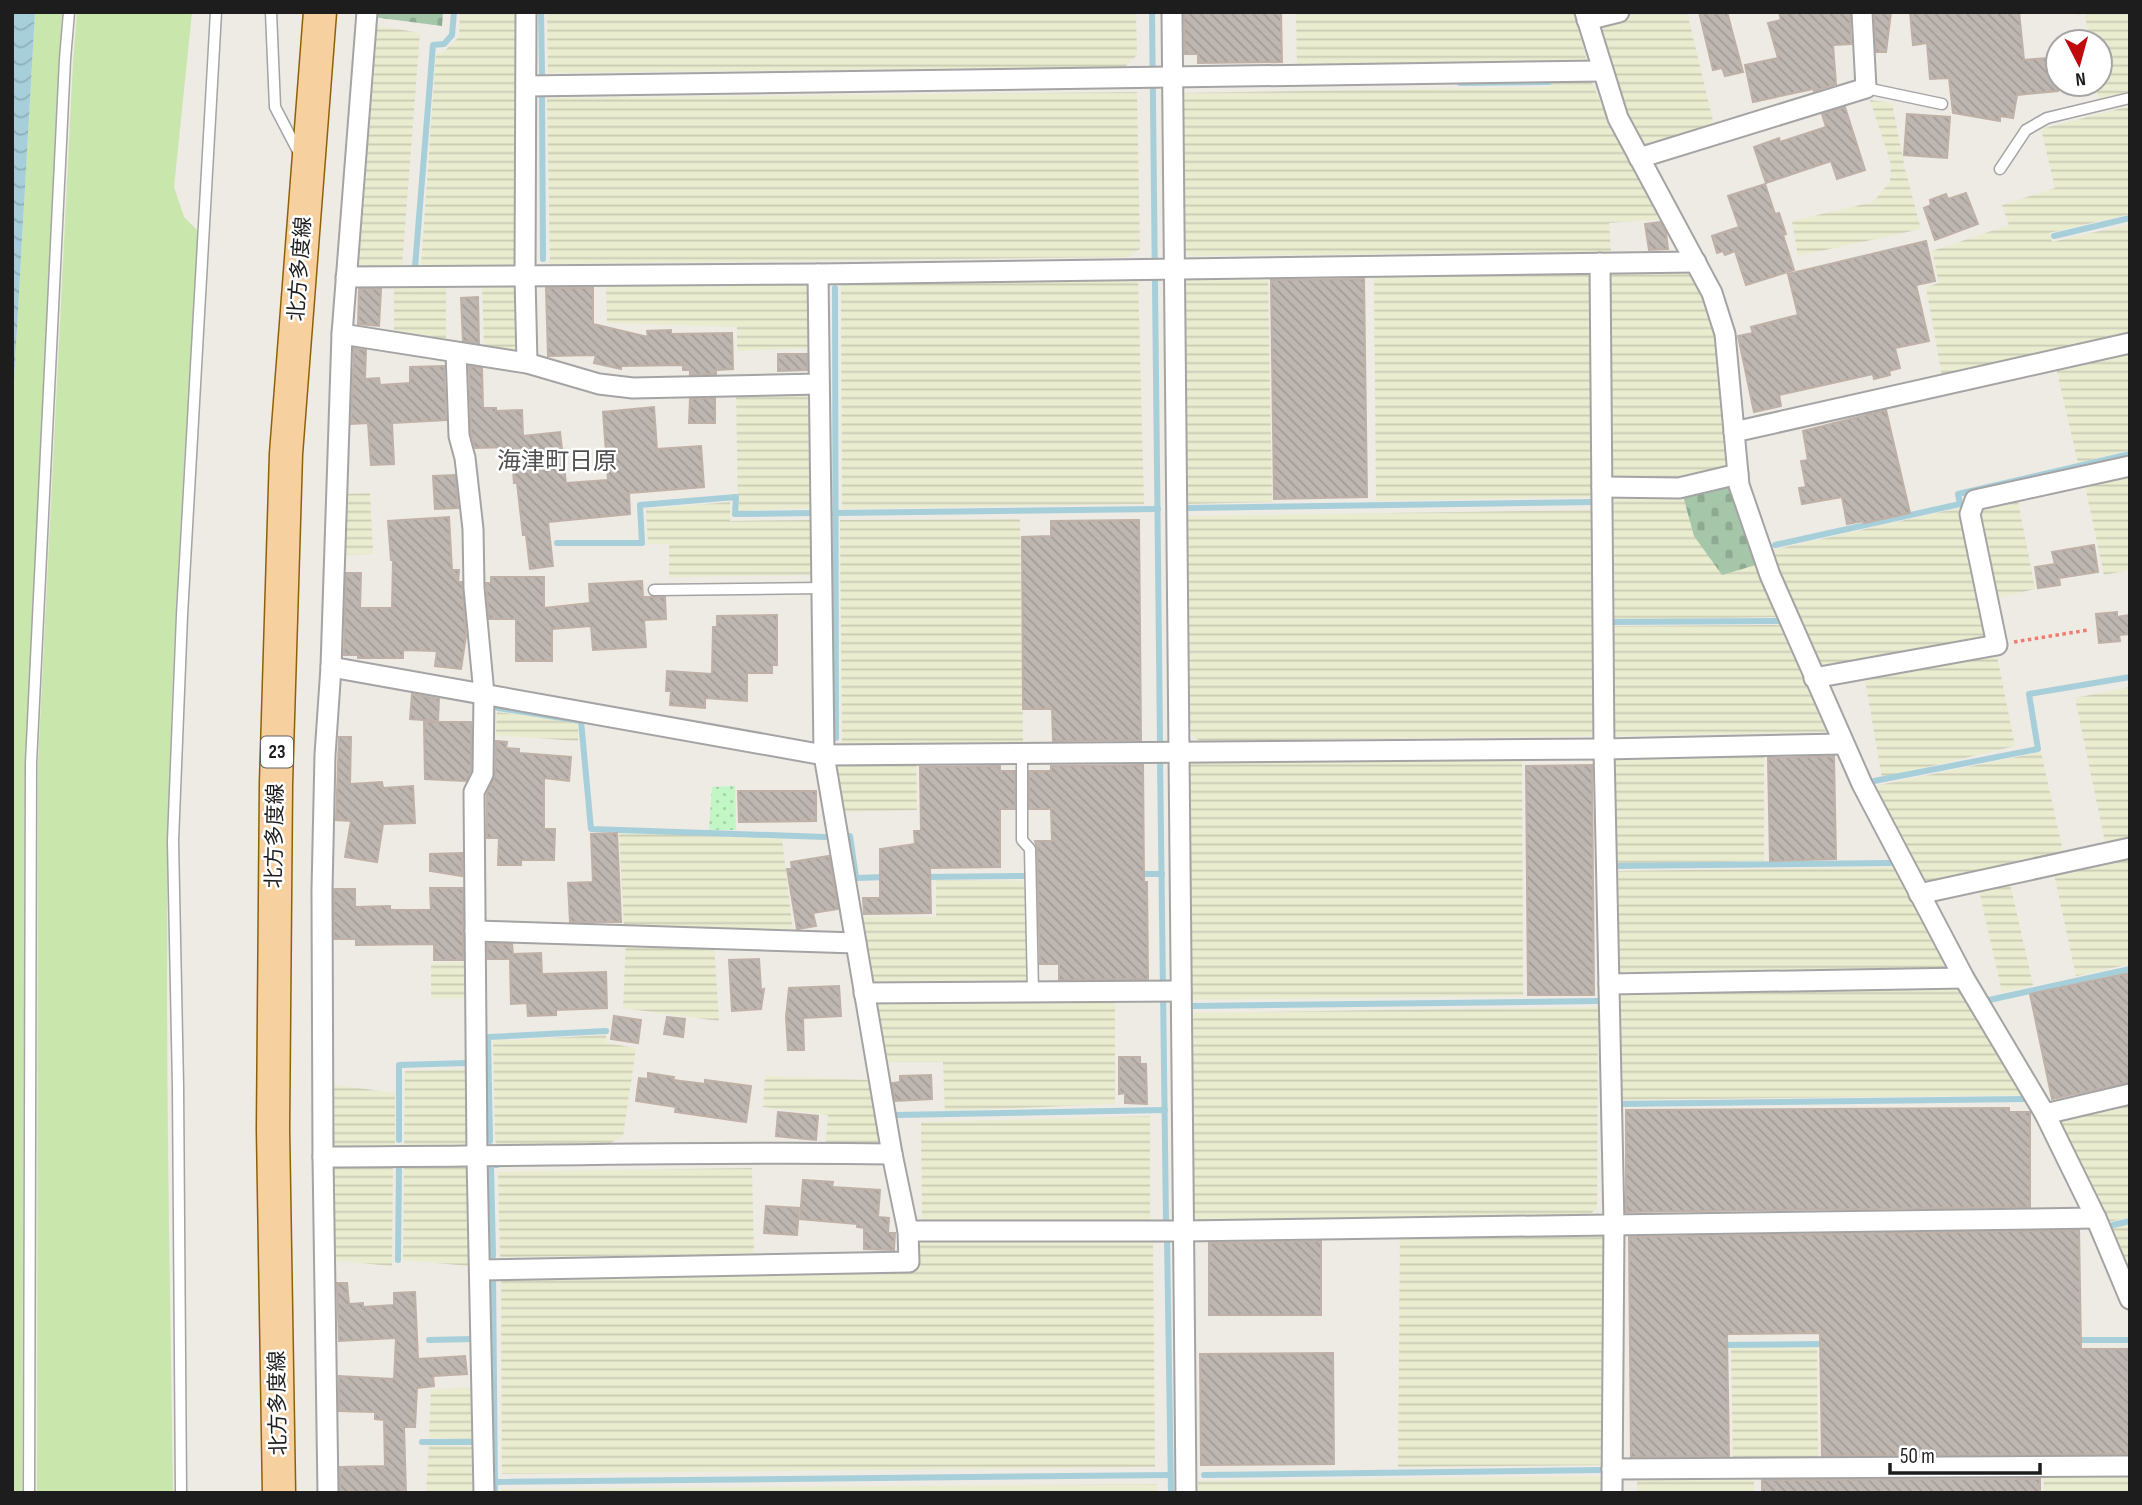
<svg xmlns="http://www.w3.org/2000/svg" width="2142" height="1505" font-family="'Sofia Sans Condensed','Noto Sans JP',sans-serif">
<style>
.farmland{fill:url(#farmland-rules)}
.grass{fill:#c9e6ac}
.cemetery{fill:url(#cemetery-stones)}
.park{fill:url(#park-dots)}
.water{fill:url(#water-waves)}
.lines{fill:none;stroke-linecap:round;stroke-linejoin:round}
.stream{stroke:#a6cfda;stroke-width:6}
.building{fill:url(#building-back-hatch);stroke:#bfb1a7;stroke-width:2}
.lane-casing{stroke:#a4a4a4;stroke-width:13}
.street-casing{stroke:#a4a4a4;stroke-width:23}
.primary-casing{stroke:#8f6007;stroke-width:35}
.path{stroke:#f27b70;stroke-width:3.5;stroke-dasharray:3.5 3.5;stroke-linecap:butt}
.lane{stroke:#fff;stroke-width:10}
.street{stroke:#fff;stroke-width:19}
.primary{stroke:#f7d0a0;stroke-width:32}
.labels{text-anchor:middle;dominant-baseline:central;stroke-width:5;stroke-linejoin:round;paint-order:stroke}
.shield{fill:#fff;stroke:#616161;stroke-width:2}
.shield-label{font-size:19px;font-weight:bold;fill:#1d1d1d}
.street-label{font-size:21px;fill:#1d1d1d;stroke:#fff}
.quarter-label{font-size:24px;fill:#505050;stroke:#fff}
</style>
<defs>
<pattern id="farmland-rules" width="6" height="5" patternUnits="userSpaceOnUse" patternTransform="scale(1.75)"><rect width="6" height="5" fill="#eaecd0"/><path d="M0 2.5h6" fill="none" stroke="#c8cab2"/></pattern>
<pattern id="cemetery-stones" width="16" height="16" patternUnits="userSpaceOnUse" patternTransform="scale(1.75)"><rect width="16" height="16" fill="#a6c6aa"/><path d="M2 7V4a2 2 0 0 1 4 0v3zM10 15v-3a2 2 0 0 1 4 0v3z" fill="#8eaa92"/></pattern>
<pattern id="park-dots" width="8" height="8" patternUnits="userSpaceOnUse" patternTransform="scale(1.75)"><rect width="8" height="8" fill="#c2f6c5"/><path d="M2 2h.1M6 6h.1" fill="none" stroke="#a6d2a9" stroke-width="1.8" stroke-linecap="round"/></pattern>
<pattern id="water-waves" width="16" height="10" patternUnits="userSpaceOnUse" patternTransform="scale(1.75)"><rect width="16" height="10" fill="#a6cfda"/><path d="M0 5q4-4 8 0t8 0" fill="none" stroke="#8eb1bb"/></pattern>
<pattern id="building-back-hatch" width="6" height="6" patternUnits="userSpaceOnUse" patternTransform="scale(1.75)"><rect width="6" height="6" fill="#beb6b0"/><path d="M-1 5l2 2M0 0l6 6M5-1l2 2" fill="none" stroke="#a39c97"/></pattern>
</defs>
<rect width="100%" height="100%" fill="#eeeae4"/>
<!-- farmland -->
<g class="farmland">
<path d="M460 12H518L520 261 510 267 421 266 436 53H442L459 37Z"/>
<path d="M547 12H1136L1137 55 1125 67 548 73Z"/>
<path d="M1296 12H1574L1588 65 1297 69Z"/>
<path d="M1639 12H1687L1713 121 1709 129 1650 145 1637 141 1622 108 1597 31 1601 22Z"/>
<path d="M2076 12H2130V91L2098 99 2095 84H2100V42H2089L2085 14 2077 15Z"/>
<path d="M374 25 420 33 402 266 359 268 353 260Z"/>
<path d="M1550 78H1590L1610 124 1666 219 1609 223 1611 254 1551 252 1192 256 1184 251 1179 93 1550 87Z"/>
<path d="M1137 92 1140 249 1127 257 550 264 547 98Z"/>
<path d="M1870 100 1892 103 1905 169 1921 229 1798 256 1792 221 1873 202 1890 182 1891 164Z"/>
<path d="M2130 106V214L2049 233 2052 242 2130 224V335L1942 376 1926 287 1939 283 1932 251 2009 225 2002 205 2055 188 2041 129Z"/>
<path d="M1688 270 1703 282 1714 312 1731 468 1682 483 1612 478 1608 278 1617 272Z"/>
<path d="M1585 272 1593 281 1595 497 1376 501 1374 274Z"/>
<path d="M1268 275 1272 502 1186 504 1183 284 1188 276Z"/>
<path d="M1138 277 1144 504 842 509 841 280Z"/>
<path d="M811 280 813 348 737 351V327L607 323 606 282Z"/>
<path d="M446 281V340L394 331V282Z"/>
<path d="M482 281 519 285 521 345 513 352 484 347Z"/>
<path d="M2130 351V450L2078 463 2056 367Z"/>
<path d="M736 389 813 393 815 508 738 511Z"/>
<path d="M2130 471V570L2104 575 2084 481Z"/>
<path d="M370 493 373 554 339 555 340 494Z"/>
<path d="M1621 494 1683 496 1695 536 1756 565 1781 617 1614 620 1613 504Z"/>
<path d="M2017 496 2035 589 1996 598 1977 510 1979 505Z"/>
<path d="M730 502V521L814 520 815 575 669 577V544H648L646 509Z"/>
<path d="M1963 507 1990 632 1984 640 1830 668 1819 666 1772 550Z"/>
<path d="M1596 510V730L1589 736 1200 741 1189 733 1186 516Z"/>
<path d="M1020 519 1023 742 842 744 840 520Z"/>
<path d="M1785 625 1826 732 1618 736 1612 729 1610 626Z"/>
<path d="M1990 652 1997 656 2015 746 1882 778 1864 674Z"/>
<path d="M2130 687V842L2106 847 2075 698Z"/>
<path d="M497 712 578 723V741L496 735Z"/>
<path d="M1764 752V861L1611 864 1609 759 1616 753Z"/>
<path d="M2041 752 2064 856 1933 886 1921 880 1874 786Z"/>
<path d="M1522 754 1523 996 1192 1000 1188 763 1197 756Z"/>
<path d="M916 759 917 810 841 812 832 767 841 760Z"/>
<path d="M619 832 782 839 793 932 624 926Z"/>
<path d="M2130 853V964L2076 976 2053 869Z"/>
<path d="M1896 867 1951 966 1947 973 1619 976 1615 871Z"/>
<path d="M2009 879 2033 985 2002 992 1978 886Z"/>
<path d="M936 880 1026 881 1027 986 880 987 868 983 860 917H936Z"/>
<path d="M626 940 714 943 719 1021 623 1008Z"/>
<path d="M467 962 468 998H431V963Z"/>
<path d="M1956 985 1966 992 2024 1095 1622 1100 1619 993Z"/>
<path d="M1115 999V1104L945 1111 943 1062H884L874 1009 878 1003Z"/>
<path d="M1598 1007 1597 1208 1589 1215 1199 1220 1193 1215 1192 1013Z"/>
<path d="M606 1035V1043L636 1048 623 1136 605 1146 500 1147 495 1141 493 1041Z"/>
<path d="M470 1069 471 1139 463 1147H404L405 1071Z"/>
<path d="M765 1076 871 1080 881 1138 875 1146 826 1143 828 1115 763 1107Z"/>
<path d="M329 1084 395 1093V1147L334 1146 329 1137Z"/>
<path d="M2130 1098V1217L2104 1223 2055 1122 2059 1113Z"/>
<path d="M1150 1116V1221L922 1222 921 1122Z"/>
<path d="M404 1162H466L470 1168 469 1266 403 1260Z"/>
<path d="M393 1163 392 1266 329 1260V1169L336 1164Z"/>
<path d="M752 1168 754 1254 500 1257 498 1172Z"/>
<path d="M2130 1224V1285L2106 1229Z"/>
<path d="M1597 1231 1605 1238 1607 1465 1398 1467 1400 1233Z"/>
<path d="M1153 1236 1155 1467 502 1474 501 1273 914 1269 915 1244 920 1241Z"/>
<path d="M1817 1347 1818 1463 1733 1464 1731 1348Z"/>
<path d="M474 1388V1439L429 1438 431 1389Z"/>
<path d="M429 1445 474 1447 475 1493H426Z"/>
<path d="M2043 1468H2130V1493H2044Z"/>
<path d="M1754 1471V1493H1637V1472Z"/>
<path d="M1606 1476V1493H1198V1481Z"/>
<path d="M1157 1484V1493H501V1489Z"/>
</g>
<!-- grass -->
<g class="grass">
<path d="M35 12H62L25 765 22 1493H12V417Z"/>
<path d="M77 12H192L174 187 184 217 198 231C187 433 171 636 168 839 165 1057 170 1275 173 1493H37L38 763 73 62Z"/>
</g>
<!-- cemetery -->
<g class="cemetery">
<path d="M373 12H443L442 26 373 17Z"/>
<path d="M1728 483 1756 565 1722 575 1694 536 1683 496Z"/>
</g>
<!-- park -->
<path class="park" d="M735 786 736 830H709L712 787Z"/>
<!-- water -->
<path class="water" d="M12 12H35L12 417 13 50Z"/>
<g class="lines">
<!-- stream -->
<g class="stream">
<path d="M541 12 542 74"/>
<path d="M1152 12 1160 741"/>
<path d="M1460 83 1549 82"/>
<path d="M2054 236 2130 218"/>
<path d="M543 259 542 93H545"/>
<path d="M415 267 433 45 444 44 452 35 454 12"/>
<path d="M835 288 836 738"/>
<path d="M1187 508 1594 502"/>
<path d="M835 513 1158 509"/>
<path d="M557 543H642L640 505 736 497 735 514 813 513"/>
<path d="M1775 545 1960 504 1958 494 2130 454"/>
<path d="M1610 618V622L1779 621"/>
<path d="M498 708 581 721 591 829 825 837"/>
<path d="M1160 759 1166 1221"/>
<path d="M1874 781 2038 749 2029 694 2130 677"/>
<path d="M850 836 856 878 886 877"/>
<path d="M1612 870V866L1890 863"/>
<path d="M1138 874H1162"/>
<path d="M924 877 1026 876"/>
<path d="M1989 1000 2130 969"/>
<path d="M1192 1006 1598 1001"/>
<path d="M1617 1101V1104L2025 1099"/>
<path d="M896 1115 1165 1110"/>
<path d="M399 1140V1065L467 1063"/>
<path d="M490 1141 488 1037 606 1031"/>
<path d="M2113 1225 2130 1221"/>
<path d="M1167 1237 1171 1493"/>
<path d="M493 1256 491 1165H497"/>
<path d="M398 1260 399 1166"/>
<path d="M493 1274 495 1493"/>
<path d="M429 1340 473 1339"/>
<path d="M2076 1340H2130"/>
<path d="M1719 1345 1827 1344"/>
<path d="M422 1442H474"/>
<path d="M1204 1475 1602 1470"/>
<path d="M495 1482 1170 1475"/>
</g>
</g>
<!-- building -->
<g class="building">
<path d="M1184 12H1281L1282 62 1198 63V54H1185Z"/>
<path d="M1699 12H1727L1743 72 1725 76 1722 68 1713 70Z"/>
<path d="M1779 12H1850L1851 44 1833 45 1836 84 1814 91 1813 89 1753 102 1745 65 1778 58 1768 23 1781 20Z"/>
<path d="M1874 12H1891L1886 52H1876Z"/>
<path d="M1910 12H2019L2024 60 2058 57V91L2017 95 2013 118 2000 116V121L1953 113 1949 78 1930 79 1927 43 1913 45Z"/>
<path d="M1845 107 1865 170 1837 179 1831 161 1766 183 1754 147 1779 138 1780 142 1826 127 1822 114Z"/>
<path d="M1907 114 1950 117 1947 158 1904 155Z"/>
<path d="M1765 184 1775 214 1779 213 1786 234 1783 235 1794 270 1746 285 1735 251 1725 255 1723 251 1717 253 1712 236 1739 227 1728 196Z"/>
<path d="M1966 193 1978 224 1935 240 1924 208 1931 205 1930 200 1946 194 1948 199Z"/>
<path d="M1660 222 1666 233 1668 249 1649 250 1645 224Z"/>
<path d="M1926 241 1935 281 1916 285 1929 341 1895 348 1900 368 1889 371 1890 375 1874 379 1873 374 1779 395 1781 406 1754 412 1738 336 1753 333 1751 327 1798 315 1788 274Z"/>
<path d="M1364 279 1367 497 1274 499 1271 280Z"/>
<path d="M546 288H593V324L648 337 647 331 671 330V334L732 333 733 369 716 370V374L690 375V370H683V365L621 366V369L594 363 596 355 548 356Z"/>
<path d="M359 289H381L379 326 358 324Z"/>
<path d="M478 297 479 343 463 341 461 298Z"/>
<path d="M354 348 366 350 365 379 379 378 380 385 410 383V367L444 366 446 420 392 423 394 464 371 465 368 423 351 424Z"/>
<path d="M778 354H807V370L778 371Z"/>
<path d="M469 366 482 368 483 408H496V411L522 410 523 436 560 432 566 483 608 480 603 412 654 407 657 449 701 446 704 487 629 493 630 514 548 522 553 566 530 569 526 535H523L517 483H514L511 447 475 448 471 434Z"/>
<path d="M715 398V423H689L690 399Z"/>
<path d="M1886 410 1910 513 1864 523 1863 521 1847 524 1842 497 1802 504 1799 488 1806 487 1801 461 1808 460 1803 431Z"/>
<path d="M455 475 458 508 435 509 433 476Z"/>
<path d="M449 517 452 570H459L458 582H462L466 636 461 669 435 666 437 651 403 650V658H358V655H344L346 573H361L360 608H392L393 560H391L388 521Z"/>
<path d="M1139 520 1141 740 1053 741 1052 709H1023L1022 537 1051 536V521Z"/>
<path d="M2094 545 2098 572 2059 578 2060 585 2038 588 2035 567 2055 564 2052 552Z"/>
<path d="M491 577H544V608L590 603 589 584 642 581 643 597H665L666 619 644 620 646 647 593 650 591 626 552 629V661H516V619H489L486 583H491Z"/>
<path d="M2117 612V617L2130 615V634L2119 635 2120 641 2099 643 2096 614Z"/>
<path d="M777 615V665H772V673H747V701L705 698V708L670 705 671 691H666L667 671 712 674 713 627H717V616Z"/>
<path d="M412 694 439 699 438 721 410 719Z"/>
<path d="M424 722H471V771L466 781 425 779Z"/>
<path d="M339 737H351L350 784 382 782 383 788 413 786 415 823 383 824 377 862 345 857 351 821 336 820Z"/>
<path d="M496 741 507 742 506 748 519 749V753L571 757 569 781 544 778V829H555L554 860H521V865H498L499 838H487V794L495 775Z"/>
<path d="M1834 756 1836 859 1770 861 1768 758Z"/>
<path d="M1143 765 1144 882H1147L1148 979 1059 980V964H1040L1037 849 1035 841H1052L1051 809H1029V771H1051V766Z"/>
<path d="M1592 765 1594 995H1528L1526 766Z"/>
<path d="M1000 766V771H1015V809H1000V867L930 868 931 913 864 914 863 898H880V849L915 844 914 831H921L920 767Z"/>
<path d="M738 791H816V821L739 822Z"/>
<path d="M617 833 621 922H570L568 883 593 882 591 834Z"/>
<path d="M462 853V876L430 871V854Z"/>
<path d="M829 856 838 909 813 913 816 926 797 929 787 869H792L791 862Z"/>
<path d="M430 888H463V960H434V944L356 945V939H334V889H355V907L390 906V910H431Z"/>
<path d="M487 944H512L513 954 541 953 542 974 606 972 607 1008 556 1010V1015L528 1016 527 1003 511 1004 510 959H488Z"/>
<path d="M759 959 761 990 764 989 761 1009 732 1011 729 960Z"/>
<path d="M2130 973V1082L2052 1099 2030 994Z"/>
<path d="M839 986 841 1016 803 1018 804 1050H788L786 1017 789 988Z"/>
<path d="M614 1016 641 1020 638 1043 611 1039Z"/>
<path d="M667 1017 685 1019 683 1037 664 1034Z"/>
<path d="M1119 1057H1140V1064H1146L1147 1104 1125 1103V1093L1119 1094Z"/>
<path d="M648 1073 674 1077 673 1080 705 1084V1080L751 1086 746 1122 675 1112 676 1107 636 1101 639 1078 648 1079Z"/>
<path d="M931 1075 932 1099 895 1101 892 1083 900 1082V1076Z"/>
<path d="M2009 1108V1112H2030V1207L1626 1212V1110Z"/>
<path d="M778 1112 818 1116 816 1140 776 1136Z"/>
<path d="M803 1180 833 1182 832 1187 880 1190 878 1217 889 1218 888 1233H895L894 1250 864 1249V1228L857 1227V1224L800 1219Z"/>
<path d="M766 1206 799 1208 797 1235 764 1233Z"/>
<path d="M2079 1230 2081 1349H2128L2129 1454 1822 1456 1820 1333 1727 1334 1729 1456 1631 1457 1629 1237Z"/>
<path d="M1321 1241V1315H1209V1243Z"/>
<path d="M337 1283H347L349 1304 363 1303V1307L394 1305V1293L415 1292 418 1359 465 1356 467 1374 433 1376 434 1386 417 1388 415 1427H404L406 1493H340V1467L385 1466 384 1420 375 1419V1412L339 1411V1376L394 1379 396 1338 339 1341Z"/>
<path d="M1333 1353 1334 1464 1201 1465 1200 1354Z"/>
<path d="M2040 1479V1493H1762V1480Z"/>
</g>
<g class="lines">
<!-- lane casing -->
<g class="lane-casing">
<g id="lane">
<path d="M271 12 275 107 299 153"/>
<path d="M1866 88 1942 104"/>
<path d="M2000 169 2026 130 2047 118 2130 98"/>
<path d="M654 590 822 588"/>
<path d="M1022 753V840L1030 849 1033 992"/>
<path d="M29 1493 31 763 65 59 69 12"/>
<path d="M181 1493 178 1086 173 841 182 615 216 12"/>
</g>
</g>
<!-- street casing -->
<g class="street-casing">
<g id="street">
<path d="M526 12 525 277 527 363"/>
<path d="M1172 12 1186 1493"/>
<path d="M1585 12 1618 118 1712 293 1725 334 1739 485 1770 575 1862 784 1964 978 2045 1114 2096 1218 2130 1299"/>
<path d="M1587 20 1619 12"/>
<path d="M527 86 1602 71"/>
<path d="M1639 158 1866 88 1862 12"/>
<path d="M1600 263 1604 749 1614 1224 1612 1493"/>
<path d="M818 274 824 755 892 1154 908 1231H1183L2096 1218"/>
<path d="M346 277 818 274 1696 262"/>
<path d="M342 334 527 363 599 384 633 388 819 384"/>
<path d="M456 353 459 436 465 458 473 529 474 588 484 694 483 774 474 792 477 1157 484 1493"/>
<path d="M1734 432 2130 343"/>
<path d="M1602 487 1679 488 1738 474"/>
<path d="M331 667 824 755 1604 749 1842 744"/>
<path d="M1814 678 1997 645 1970 514 1975 500 2130 466"/>
<path d="M1919 894 2130 848"/>
<path d="M475 931 856 943"/>
<path d="M1609 984 1964 978"/>
<path d="M864 993 1181 991"/>
<path d="M2045 1114 2130 1094"/>
<path d="M323 1157C512 1157 702 1151 892 1154"/>
<path d="M480 1270 909 1262 908 1231"/>
<path d="M1612 1469 2130 1466"/>
<path d="M328 1493 323 1157 322 890 325 755 331 667 342 334 367 12"/>
</g>
</g>
<!-- primary casing -->
<g class="primary-casing">
<path id="primary" d="M279 1493 273 1129 276 784 286 454 320 12"/>
</g>
<!-- path -->
<path class="path" d="M2014 642 2088 630"/>
<!-- lane -->
<use href="#lane" class="lane"/>
<!-- street -->
<use href="#street" class="street"/>
<!-- primary -->
<use href="#primary" class="primary"/>
</g>
<g class="labels">
<!-- shield labels -->
<rect class="shield" x="261" y="736.5" width="32" height="31" rx="5"/>
<g class="shield-label">
<text x="277" y="752">23</text>
</g>
<!-- street labels -->
<g class="street-label">
<text transform="translate(300 269) rotate(-86)">北方多度線</text>
<text transform="translate(275 836) rotate(-89)">北方多度線</text>
<text transform="translate(278 1403) rotate(-91)">北方多度線</text>
</g>
<!-- quarter labels -->
<g class="quarter-label">
<text x="557" y="461">海津町日原</text>
</g>
</g>
<!-- border -->
<rect width="2142" height="1505" fill="none" stroke="#1d1d1d" stroke-width="28"/>
<!-- north arrow -->
<g transform="translate(2079 63) rotate(174)"><circle r="33" fill="#ffffff" stroke="#a5a5a5" stroke-width="2"/>
<path d="M0-5L12 26L0 18L-12 26Z" fill="#c00a0d"/>
<text y="-10" font-size="19" font-weight="bold" text-anchor="middle" fill="#1d1d1d">N</text>
</g>
<!-- scale -->
<path d="M1890 1463v10h150v-10" fill="none" stroke="#1d1d1d" stroke-width="3.5"/>
<text x="1900" y="1463" font-size="21" fill="#1d1d1d" stroke="#ffffff" stroke-width="5" paint-order="stroke">50 m</text>
</svg>
